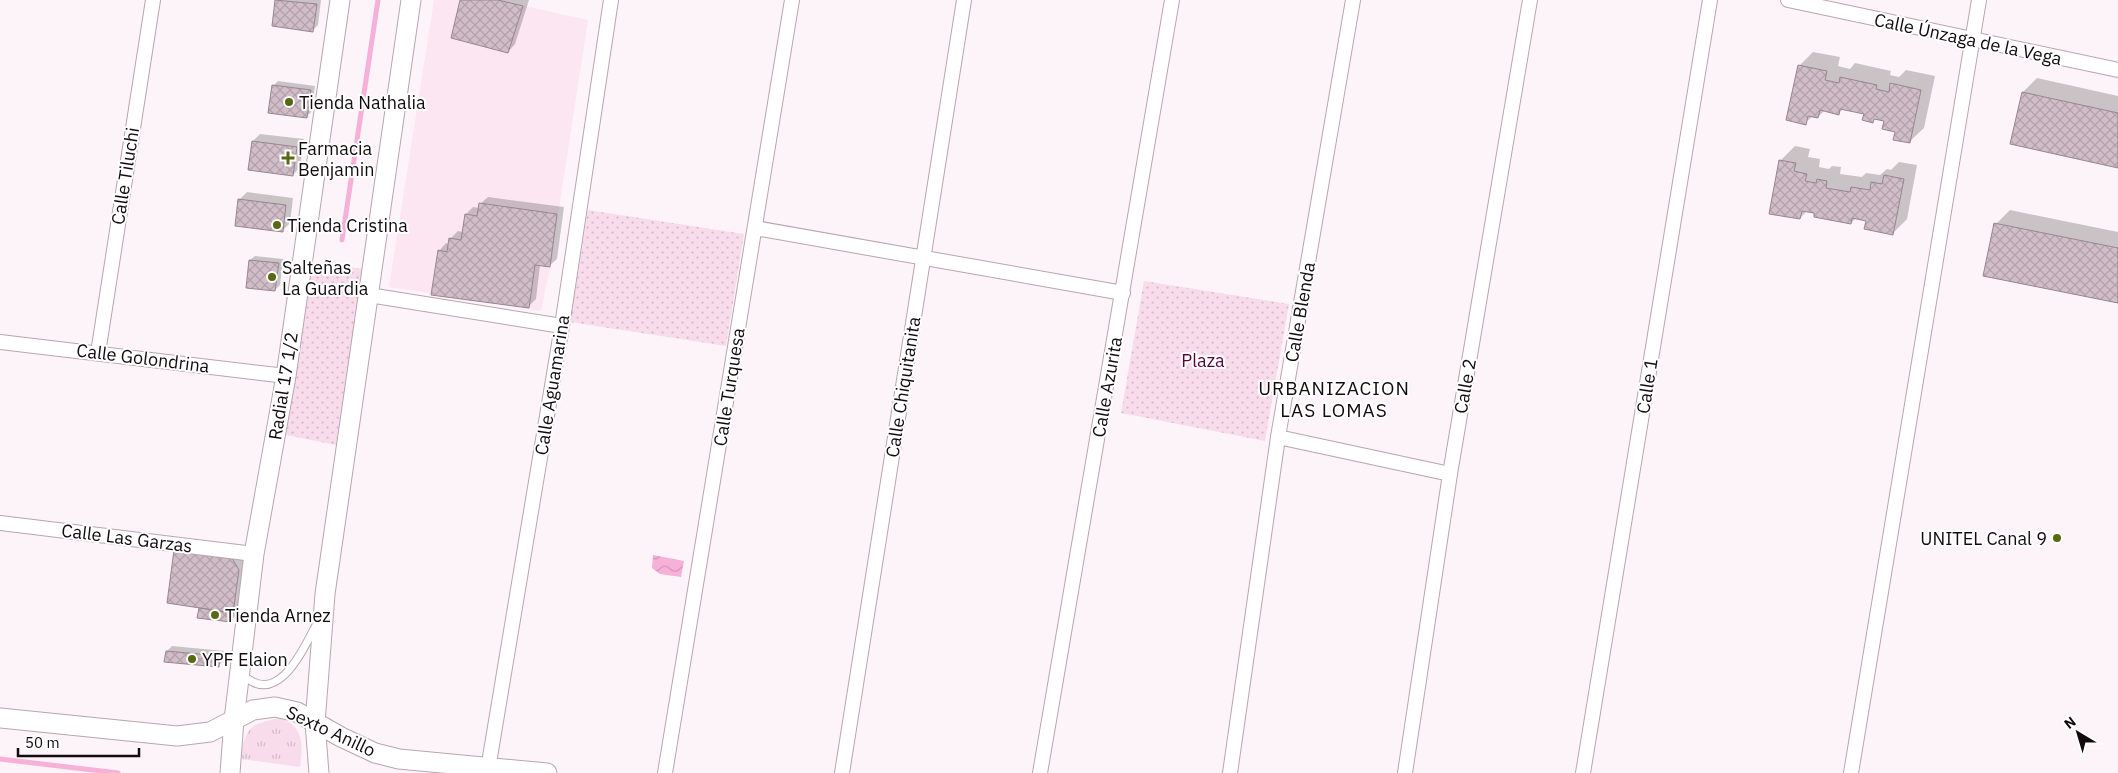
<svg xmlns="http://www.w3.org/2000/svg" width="2118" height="773" font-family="'IBM Plex Sans',sans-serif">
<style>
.built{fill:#fce6f2}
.grass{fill:url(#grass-tufts)}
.park{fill:url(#park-dots)}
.water{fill:url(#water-waves)}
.shadow{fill:#0003}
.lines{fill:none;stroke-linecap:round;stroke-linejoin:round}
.stream{stroke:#f7b0d8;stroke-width:5}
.building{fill:url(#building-cross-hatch);stroke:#98868f}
.service-casing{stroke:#b8a5af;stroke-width:9}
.minor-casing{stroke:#b8a5af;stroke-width:16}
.secondary-casing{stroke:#b8a5af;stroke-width:21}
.service{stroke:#fff;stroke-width:7}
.minor{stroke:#fff;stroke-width:14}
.secondary{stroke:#fff;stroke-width:19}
.poi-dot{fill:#586915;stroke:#fff;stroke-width:2}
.labels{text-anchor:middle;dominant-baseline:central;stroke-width:4;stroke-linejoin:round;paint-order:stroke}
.street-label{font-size:18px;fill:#110b0e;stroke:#fff}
.poi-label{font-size:18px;fill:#110b0e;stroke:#fff;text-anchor:start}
.park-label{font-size:18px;fill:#56033e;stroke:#fff}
.neighbourhood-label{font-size:19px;letter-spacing:1px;fill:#110b0e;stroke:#fff}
</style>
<defs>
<pattern id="grass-tufts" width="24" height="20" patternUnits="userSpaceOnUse" patternTransform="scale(1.25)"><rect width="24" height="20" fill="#f8dceb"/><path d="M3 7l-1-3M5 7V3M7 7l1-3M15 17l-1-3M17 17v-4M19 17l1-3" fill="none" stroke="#d4bbc8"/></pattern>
<pattern id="park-dots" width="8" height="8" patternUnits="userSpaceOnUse" patternTransform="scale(1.25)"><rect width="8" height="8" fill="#f8dceb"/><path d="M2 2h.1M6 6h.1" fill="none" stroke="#d4bbc8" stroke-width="1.8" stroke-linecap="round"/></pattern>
<pattern id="water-waves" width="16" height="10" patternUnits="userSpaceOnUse" patternTransform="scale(1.25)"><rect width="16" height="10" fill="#f7b0d8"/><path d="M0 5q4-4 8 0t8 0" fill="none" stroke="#d396b8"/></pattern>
<pattern id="building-cross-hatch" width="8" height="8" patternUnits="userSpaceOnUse" patternTransform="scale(1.25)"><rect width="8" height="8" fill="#d1bdc8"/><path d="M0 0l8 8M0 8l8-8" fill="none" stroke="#b2a1ab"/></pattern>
</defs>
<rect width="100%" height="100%" fill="#fcf4f8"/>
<!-- built -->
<path class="built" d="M434 0H498L588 20 550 267 541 311 389 287Z"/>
<!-- grass -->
<path class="grass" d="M279 718C304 726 303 744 300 767L241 759C244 730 249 724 279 718Z"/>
<!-- park -->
<g class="park">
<path d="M588 210 744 234 726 346 570 322Z"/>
<path d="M311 262 363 269 336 445 286 435Z"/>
<path d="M1144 281 1289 304 1265 441 1121 413Z"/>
</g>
<!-- water -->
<path class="water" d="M653 555 684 561 681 577 660 574 652 568Z"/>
<!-- shadow -->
<g class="shadow">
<path d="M277 0H321L318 25 313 30 273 25Z"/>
<path d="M461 0H529L515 44 508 52Z"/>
<path d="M1813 52 1840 57 1838 66 1850 69 1855 63 1891 71 1890 75 1899 77 1906 70 1935 76 1924 128 1909 142 1886 120 1876 118 1872 121 1865 113 1843 109 1839 113 1825 110 1818 117 1813 116 1805 123 1799 66Z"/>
<path d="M2037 78 2118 96V167L2012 143 2023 92Z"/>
<path d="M278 81 315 86 311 112 306 117 273 86Z"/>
<path d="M260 134 304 139 300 167 293 175 253 141Z"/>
<path d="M1795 146 1810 149 1808 157 1820 159 1819 167 1829 169 1832 166 1841 167 1840 174 1862 177 1866 173 1880 175 1887 169 1891 170 1899 162 1917 165 1907 219 1893 233 1867 220 1856 218 1851 223 1807 211 1800 218 1780 161Z"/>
<path d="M247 192 293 198 290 223 282 231 239 200Z"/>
<path d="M488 197 564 207 557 259 549 266 540 265 536 299 528 307 439 251 446 243 450 244V239L458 231 463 232 466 214 473 207 479 208 480 204Z"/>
<path d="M2010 210 2118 232V302L1996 224Z"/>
<path d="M255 256 283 259 280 285 275 290 250 260Z"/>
<path d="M186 540 248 559 242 602 237 607 235 616 231 621 200 609 202 607Z"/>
<path d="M172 646 224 651 223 661 218 666 167 651Z"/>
</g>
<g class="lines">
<!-- stream -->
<g class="stream">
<path d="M342 240 378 0"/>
<path d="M0 759 118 773"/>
</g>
</g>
<!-- building -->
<g class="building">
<path d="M275 0 317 4 313 32 272 26Z"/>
<path d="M460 0H498L523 6 508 53 451 38Z"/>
<path d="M1798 65 1827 71 1825 80 1839 83 1840 77 1877 85 1876 89 1889 92 1890 83 1921 90 1910 143 1893 140 1895 132 1882 129 1884 121 1874 119 1873 123 1862 120 1864 114 1840 109 1839 115 1820 110 1818 118 1808 116 1806 125 1786 120Z"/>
<path d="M272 85 311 90 307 118 268 113Z"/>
<path d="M2022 92 2118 113V168L2010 144Z"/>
<path d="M252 141 297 147 293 176 248 170Z"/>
<path d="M1779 160 1796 163 1794 171 1807 174 1805 181 1816 183 1817 179 1827 181 1826 188 1850 192 1851 187 1870 190 1871 182 1882 184 1884 175 1904 179 1893 235 1864 229 1866 221 1852 218 1851 224 1814 217V213L1802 211 1800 219 1769 214Z"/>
<path d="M238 199 286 205 283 232 235 226Z"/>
<path d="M479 203 557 214 550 267 535 265 529 308 431 295 438 250 447 252 449 238 461 240 465 214 477 216Z"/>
<path d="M1994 223 2118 248V303L1983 276Z"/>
<path d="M249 260 279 263 275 291 246 288Z"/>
<path d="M174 550 232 558 239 570 233 613 167 603Z"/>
<path d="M199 608 233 613 231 622 197 618Z"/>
<path d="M166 651 220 656 219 667 164 662Z"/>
</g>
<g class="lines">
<!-- service casing -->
<g class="service-casing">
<path id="service" d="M242 674C277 708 302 652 316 625"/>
</g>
<!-- minor casing -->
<g class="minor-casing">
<g id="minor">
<path d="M1788 0 2118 70"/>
<path d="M755 228 1123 293"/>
<path d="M369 295 562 326"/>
<path d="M0 342 286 376"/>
<path d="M98 353 153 0"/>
<path d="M1278 437 1450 474"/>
<path d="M0 523 254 554"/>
<path d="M488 769 562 326 611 0"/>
<path d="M665 773 792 0"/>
<path d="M842 773 964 0"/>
<path d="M1040 773 1172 0"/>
<path d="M1230 773 1278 437 1353 0"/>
<path d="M1405 773 1450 474 1530 0"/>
<path d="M1583 773 1710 0"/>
<path d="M1851 773 1979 0"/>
</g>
</g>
<!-- secondary casing -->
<g class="secondary-casing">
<g id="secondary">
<path d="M0 718 177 736 210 732 253 710 275 707 297 712 341 737 375 753 399 759 547 773"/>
<path d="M230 773 234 720 254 554 286 376 340 0"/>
<path d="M319 773 315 723 325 594 411 0"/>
</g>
</g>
<!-- service -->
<use href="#service" class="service"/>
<!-- minor -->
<use href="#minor" class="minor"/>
<!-- secondary -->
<use href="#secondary" class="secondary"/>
</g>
<!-- markers -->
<g class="poi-dot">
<circle cx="289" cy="102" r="5"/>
<path d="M285.5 150.5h5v5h5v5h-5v5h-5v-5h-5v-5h5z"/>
<circle cx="277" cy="225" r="5"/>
<circle cx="272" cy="277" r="5"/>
<circle cx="2057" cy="538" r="5"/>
<circle cx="215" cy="615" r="5"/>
<circle cx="192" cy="659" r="5"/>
</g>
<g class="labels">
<!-- street labels -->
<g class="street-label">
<text transform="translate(1968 39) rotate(12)">Calle Únzaga de la Vega</text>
<text transform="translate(125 176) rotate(-81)">Calle Tiluchi</text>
<text transform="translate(1300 312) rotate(-80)">Calle Blenda</text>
<text transform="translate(143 358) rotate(7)">Calle Golondrina</text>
<text transform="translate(552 385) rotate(-81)">Calle Aguamarina</text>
<text transform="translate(283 386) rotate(-81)">Radial 17 1/2</text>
<text transform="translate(1465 386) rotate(-80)">Calle 2</text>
<text transform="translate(1647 386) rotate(-81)">Calle 1</text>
<text transform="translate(729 387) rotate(-81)">Calle Turquesa</text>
<text transform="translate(903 387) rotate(-81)">Calle Chiquitanita</text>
<text transform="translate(1107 387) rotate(-80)">Calle Azurita</text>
<text transform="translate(127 538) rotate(7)">Calle Las Garzas</text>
<text transform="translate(331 731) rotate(25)">Sexto Anillo</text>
</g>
<!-- poi labels -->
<g class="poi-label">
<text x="299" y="102">Tienda Nathalia</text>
<text x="298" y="148">Farmacia<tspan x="298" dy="21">Benjamin</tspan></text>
<text x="287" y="225">Tienda Cristina</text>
<text x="282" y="267">Salteñas<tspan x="282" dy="21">La Guardia</tspan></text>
<text x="2047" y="538" text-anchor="end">UNITEL Canal 9</text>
<text x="225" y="615">Tienda Arnez</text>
<text x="202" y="659">YPF Elaion</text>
</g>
<!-- park labels -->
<g class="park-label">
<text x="1203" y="360">Plaza</text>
</g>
<!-- neighbourhood labels -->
<g class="neighbourhood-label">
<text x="1334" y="388">URBANIZACION<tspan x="1334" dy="22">LAS LOMAS</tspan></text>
</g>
</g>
<!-- north arrow -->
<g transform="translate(2078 733) rotate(322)" stroke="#ffffff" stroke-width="4" paint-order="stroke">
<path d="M0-4L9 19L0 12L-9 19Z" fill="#110b0e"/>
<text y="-8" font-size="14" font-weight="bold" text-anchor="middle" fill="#110b0e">N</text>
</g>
<!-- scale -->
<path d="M18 748v8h121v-8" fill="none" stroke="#110b0e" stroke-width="2.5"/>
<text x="25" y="748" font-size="15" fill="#110b0e" stroke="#ffffff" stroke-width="4" paint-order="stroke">50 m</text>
</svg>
